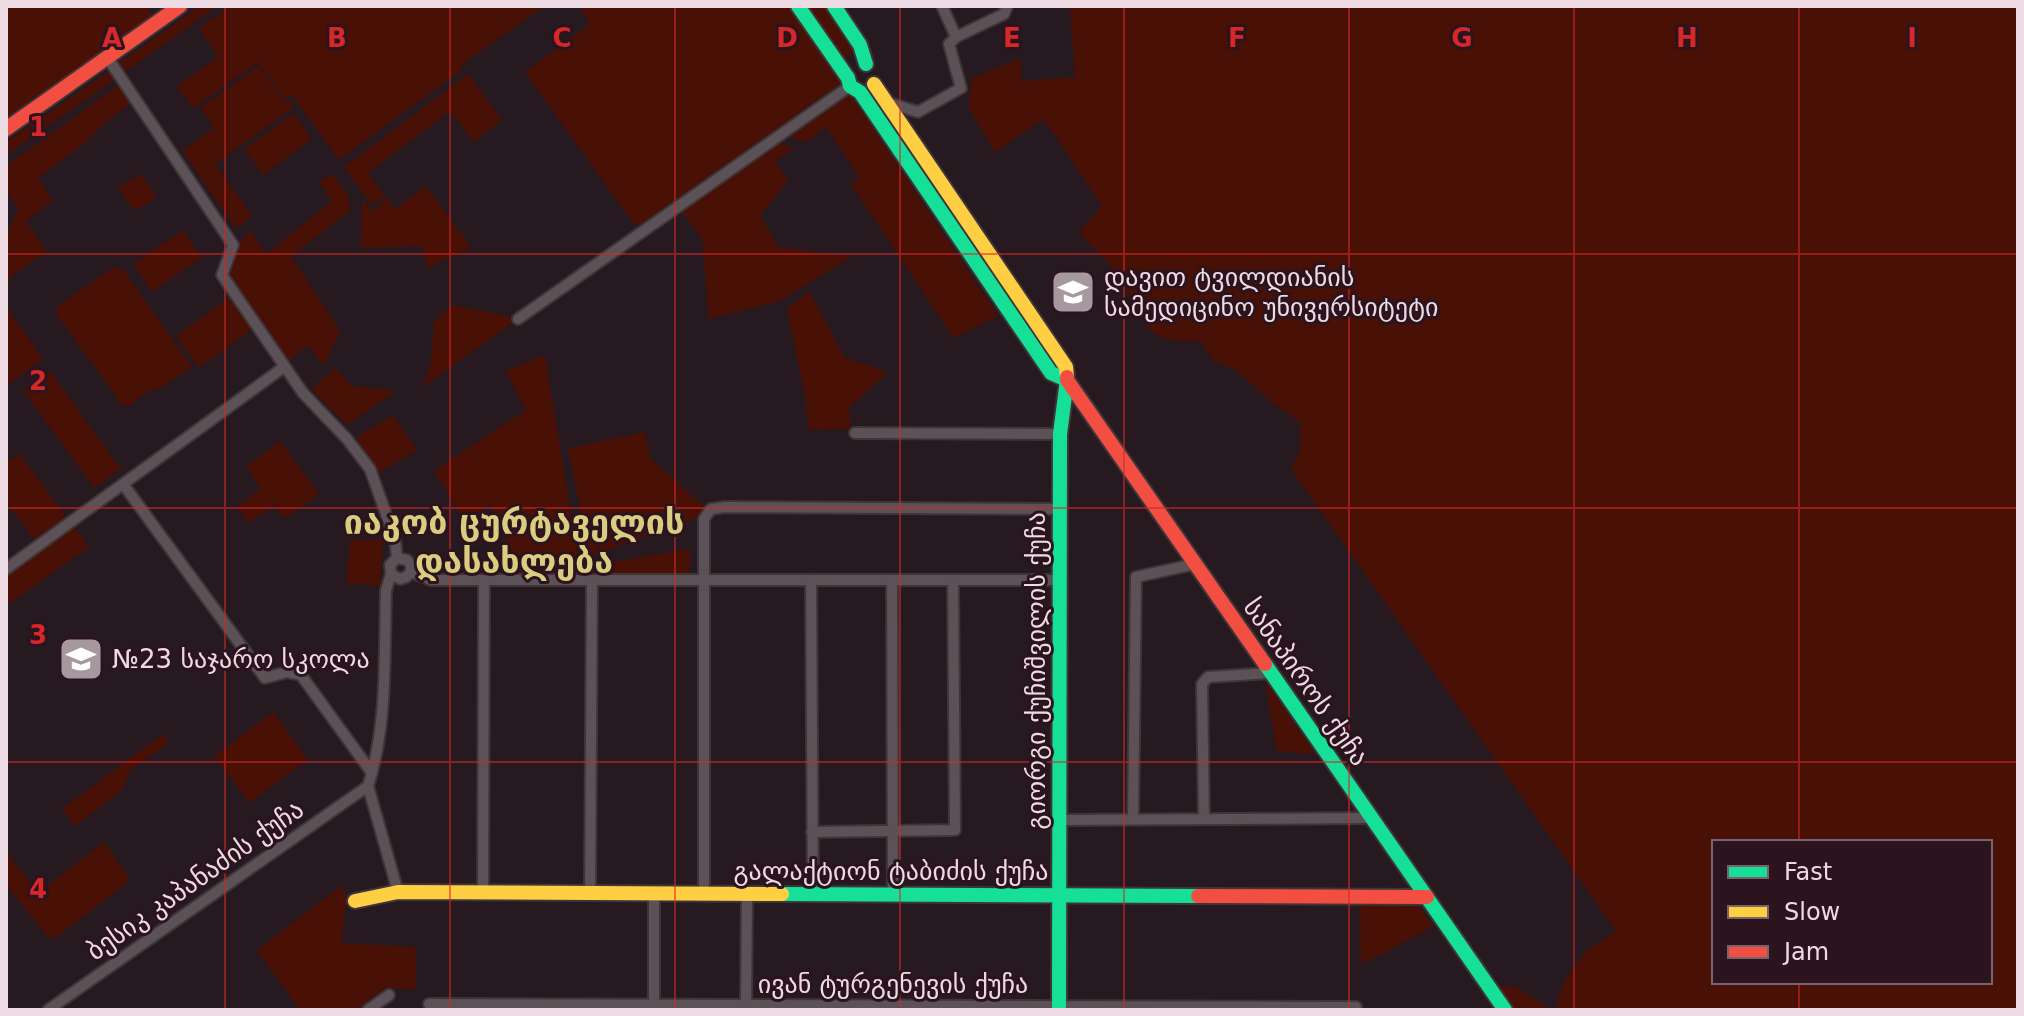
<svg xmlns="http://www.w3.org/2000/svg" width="2024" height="1016" font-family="'DejaVu Sans','Noto Sans Georgian',sans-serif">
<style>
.green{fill:#491006;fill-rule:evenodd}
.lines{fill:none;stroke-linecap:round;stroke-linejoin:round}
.street-casing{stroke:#3e3539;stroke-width:14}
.fast-casing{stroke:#3e3539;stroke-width:18}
.slow-casing{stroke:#3e3539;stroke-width:18}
.jam-casing{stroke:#3e3539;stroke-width:18}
.street{stroke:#5c5156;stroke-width:10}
.fast{stroke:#16e098;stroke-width:14}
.slow{stroke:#ffcf43;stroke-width:14}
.jam{stroke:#f24e42;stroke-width:14}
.grid{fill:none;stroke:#d62828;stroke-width:2;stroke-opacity:0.55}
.labels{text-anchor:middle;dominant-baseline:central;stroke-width:6;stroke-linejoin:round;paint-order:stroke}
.poi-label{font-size:26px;fill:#ecdbe2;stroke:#2c141f;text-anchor:start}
.street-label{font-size:26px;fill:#ecdbe2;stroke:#2c141f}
.district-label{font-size:34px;font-weight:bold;fill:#dbcd7f;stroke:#2c141f}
.grid-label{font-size:26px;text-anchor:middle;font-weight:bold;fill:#d62828;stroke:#2c141f;stroke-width:6;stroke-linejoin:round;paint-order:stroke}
</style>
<rect width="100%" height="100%" fill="#261a20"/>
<!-- green -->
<g class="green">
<path d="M6 6H146L153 17 6 119Z"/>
<path d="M200 6H218L125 72 119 63Z"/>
<path d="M230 6H544L460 66 462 70 339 160 292 95 285 100 258 62 193 108 177 86 218 57 199 28Z"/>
<path d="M578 6H790L843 79 841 83 641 224H634L525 72 590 24Z"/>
<path d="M806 6H826L854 49 853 53 844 58 841 56Z"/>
<path d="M1070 6H2018V1010H1564L1555 1005 1567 977 1586 951 1616 931 1291 469 1300 450 1301 423 1270 401 1236 370 1213 360 1200 341C1136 343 1146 317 1116 274 1106 259 1091 246 1079 232L1102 206 1055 135 1042 120 995 152 968 107 972 78 1021 58V81L1075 77ZM1714 842H1990V982H1714Z"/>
<path d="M259 66 285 103 289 100 294 107 215 164 252 216 236 228 182 151 214 128 200 108Z"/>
<path d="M108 72 114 80 6 155V142Z"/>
<path d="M468 74 502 120 474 142 450 111 368 173 385 196 372 205 344 167Z"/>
<path d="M120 84 131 103 104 124 81 146 38 178 53 200 26 221 47 251 10 277 11 279 6 282V235L19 209 6 190V166Z"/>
<path d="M849 92 998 316 954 338 851 184 860 178 826 127 806 142 785 135Z"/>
<path d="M293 113 312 139 263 175 245 149Z"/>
<path d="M778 142 794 148 775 161 788 181 760 216 779 247 851 257 780 301 709 319 702 239 681 210Z"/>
<path d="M141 174 157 197 137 210 131 206 118 188Z"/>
<path d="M333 175 348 195 350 211 291 256 340 331 324 366 307 345 288 362 228 273 241 242 250 230 266 254 332 201 319 181Z"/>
<path d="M426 186 471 247 428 268 422 246 361 248 362 198 373 212 387 197 395 209Z"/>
<path d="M183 230 201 258 152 292 133 264Z"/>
<path d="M114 267 123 269 192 367 159 389 149 390 129 406H123L56 314 57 306Z"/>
<path d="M809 291 844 357 888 372 849 408 851 429 809 430 804 391 787 309Z"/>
<path d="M229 298 251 330 199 368 176 336Z"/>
<path d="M452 305 518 319 423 387 431 362 434 321Z"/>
<path d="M6 307 43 359 6 386Z"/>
<path d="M545 355 581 574 579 576 522 575 490 504 465 521 434 471 526 410 506 371Z"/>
<path d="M335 368 352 386 396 391 347 425 312 389Z"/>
<path d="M50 371 121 469 94 488 23 390Z"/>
<path d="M393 415 417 450 378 473C372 460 360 451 357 437Z"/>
<path d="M645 432 650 458 706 508 699 517 590 556 568 448Z"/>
<path d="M280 441 319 494 285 519 274 505 249 523 237 507 261 488 246 467Z"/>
<path d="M20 454 67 518 34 539 6 502V462Z"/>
<path d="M74 527 89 547 6 606V577Z"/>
<path d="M383 539 380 586 346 583 350 540Z"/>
<path d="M690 549V573H600L601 564Z"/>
<path d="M1265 681 1315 754 1277 751Z"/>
<path d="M273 712 308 759 250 803 214 756Z"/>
<path d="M163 734 169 743 130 770 122 790 75 826 62 809Z"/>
<path d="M104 842 128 876 127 883 55 938 48 937 6 885V852L38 893Z"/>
<path d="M341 886 347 898 341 943 416 947V989L385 988 356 1010H300L257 950Z"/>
<path d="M1360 905H1418L1433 926 1379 956 1361 963Z"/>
<path d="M1514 986 1553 1010H1510L1493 987Z"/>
</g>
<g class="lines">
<!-- street casing -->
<g class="street-casing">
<g id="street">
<path d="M942 6 956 37"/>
<path d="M107 57 233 245 222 275 303 393 347 439 370 469 395 539 397 558"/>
<path d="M886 102 918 112 961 88 949 44 956 37 1004 14 1007 6"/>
<path d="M518 319 850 86"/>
<path d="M855 433 1060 434"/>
<path d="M123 484 265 678 287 672 301 675 372 773"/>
<path d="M397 558 390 565 391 574 386 590C384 654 388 724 368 786L398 892"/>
<path d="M397 558 407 560 411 565V572"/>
<path d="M6 569 284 367"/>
<path d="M411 572 431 580H1060"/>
<path d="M391 574 400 579 406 577 411 572"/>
<path d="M811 580 813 895"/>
<path d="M892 580 893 895"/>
<path d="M1133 818 1136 577 1195 564"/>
<path d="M1204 819 1202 684 1208 677 1270 673"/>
<path d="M1060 820 1372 818"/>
<path d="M812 832 955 830 953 580"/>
<path d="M483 894 484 580"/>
<path d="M590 894 592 580"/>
<path d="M704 894V519L711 509 725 507 1060 509"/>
<path d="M429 1004 1356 1007"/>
<path d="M654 1005V894"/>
<path d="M746 1005 747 894"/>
<path d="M48 1010 368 786"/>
<path d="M368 1010 389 995"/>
</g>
</g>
<!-- fast casing -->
<g class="fast-casing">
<g id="fast">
<path d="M798 6 848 78 850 86 860 92 1051 373 1067 380"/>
<path d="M834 6 860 45 866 64"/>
<path d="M1265 664 1505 1010"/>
<path d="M782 894 1198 896"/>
<path d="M1059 1010 1060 434 1067 380"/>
</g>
</g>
<!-- slow casing -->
<g class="slow-casing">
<g id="slow">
<path d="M874 84 1066 367 1067 377"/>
<path d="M355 901 398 892 782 894"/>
</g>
</g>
<!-- jam casing -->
<g class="jam-casing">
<g id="jam">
<path d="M6 129 180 6"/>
<path d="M1067 377V380L1265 664"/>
<path d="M1198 896 1427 897"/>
</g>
</g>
<!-- street -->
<use href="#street" class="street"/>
<!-- fast -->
<use href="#fast" class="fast"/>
<!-- slow -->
<use href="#slow" class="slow"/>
<!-- jam -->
<use href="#jam" class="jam"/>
</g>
<!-- grid -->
<path class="grid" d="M225 6V1010M450 6V1010M675 6V1010M900 6V1010M1124 6V1010M1349 6V1010M1574 6V1010M1799 6V842M6 254H2018M6 508H2018M6 762H2018M1799 982V1010"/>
<!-- icons -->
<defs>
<g id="university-square" transform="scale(2.3)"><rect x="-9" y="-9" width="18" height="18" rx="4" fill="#a7979e" stroke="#2c141f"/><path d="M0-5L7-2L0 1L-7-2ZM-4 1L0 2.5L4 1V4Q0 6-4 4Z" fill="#fff"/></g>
<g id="school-square" transform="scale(2.3)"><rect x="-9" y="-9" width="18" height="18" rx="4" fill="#a7979e" stroke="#2c141f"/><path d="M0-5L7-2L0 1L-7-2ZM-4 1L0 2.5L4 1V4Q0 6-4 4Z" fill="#fff"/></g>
</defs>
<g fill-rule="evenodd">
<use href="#university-square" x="1073" y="292"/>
<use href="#school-square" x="81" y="659"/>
</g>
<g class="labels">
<!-- poi labels -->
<g class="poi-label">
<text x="1104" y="277">დავით ტვილდიანის<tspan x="1104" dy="30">სამედიცინო უნივერსიტეტი</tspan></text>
<text x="112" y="659">№23 საჯარო სკოლა</text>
</g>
<!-- street labels -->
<g class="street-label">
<text transform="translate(1036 671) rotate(-90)">გიორგი ქუჩიშვილის ქუჩა</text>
<text transform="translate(1306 682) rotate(55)">სანაპიროს ქუჩა</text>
<text x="891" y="871">გალაქტიონ ტაბიძის ქუჩა</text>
<text transform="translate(195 880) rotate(-35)">ბესიკ კაპანაძის ქუჩა</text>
<text x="893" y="984">ივან ტურგენევის ქუჩა</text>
</g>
<!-- district labels -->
<g class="district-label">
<text x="514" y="522">იაკობ ცურტაველის<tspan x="514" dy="39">დასახლება</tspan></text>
</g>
</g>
<g class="grid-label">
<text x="112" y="47">A</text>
<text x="337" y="47">B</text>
<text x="562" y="47">C</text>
<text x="787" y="47">D</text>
<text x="1012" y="47">E</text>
<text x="1237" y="47">F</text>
<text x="1462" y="47">G</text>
<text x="1687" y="47">H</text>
<text x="1912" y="47">I</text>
<text x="38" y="136">1</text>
<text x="38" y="390">2</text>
<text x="38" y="644">3</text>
<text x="38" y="898">4</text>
</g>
<!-- border -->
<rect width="2024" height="1016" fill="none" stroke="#ecdbe2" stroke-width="16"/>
<!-- legend -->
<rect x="1712" y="840" width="280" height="144" fill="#2c141f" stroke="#79646d" stroke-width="2"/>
<rect x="1728" y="866" width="40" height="12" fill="#16e098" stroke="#79646d" stroke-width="2"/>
<text x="1784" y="880" font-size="24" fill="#ecdbe2">Fast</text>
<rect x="1728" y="906" width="40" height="12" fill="#ffcf43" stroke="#79646d" stroke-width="2"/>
<text x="1784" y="920" font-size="24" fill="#ecdbe2">Slow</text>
<rect x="1728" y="946" width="40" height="12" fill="#f24e42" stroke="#79646d" stroke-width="2"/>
<text x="1784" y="960" font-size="24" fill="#ecdbe2">Jam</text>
</svg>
